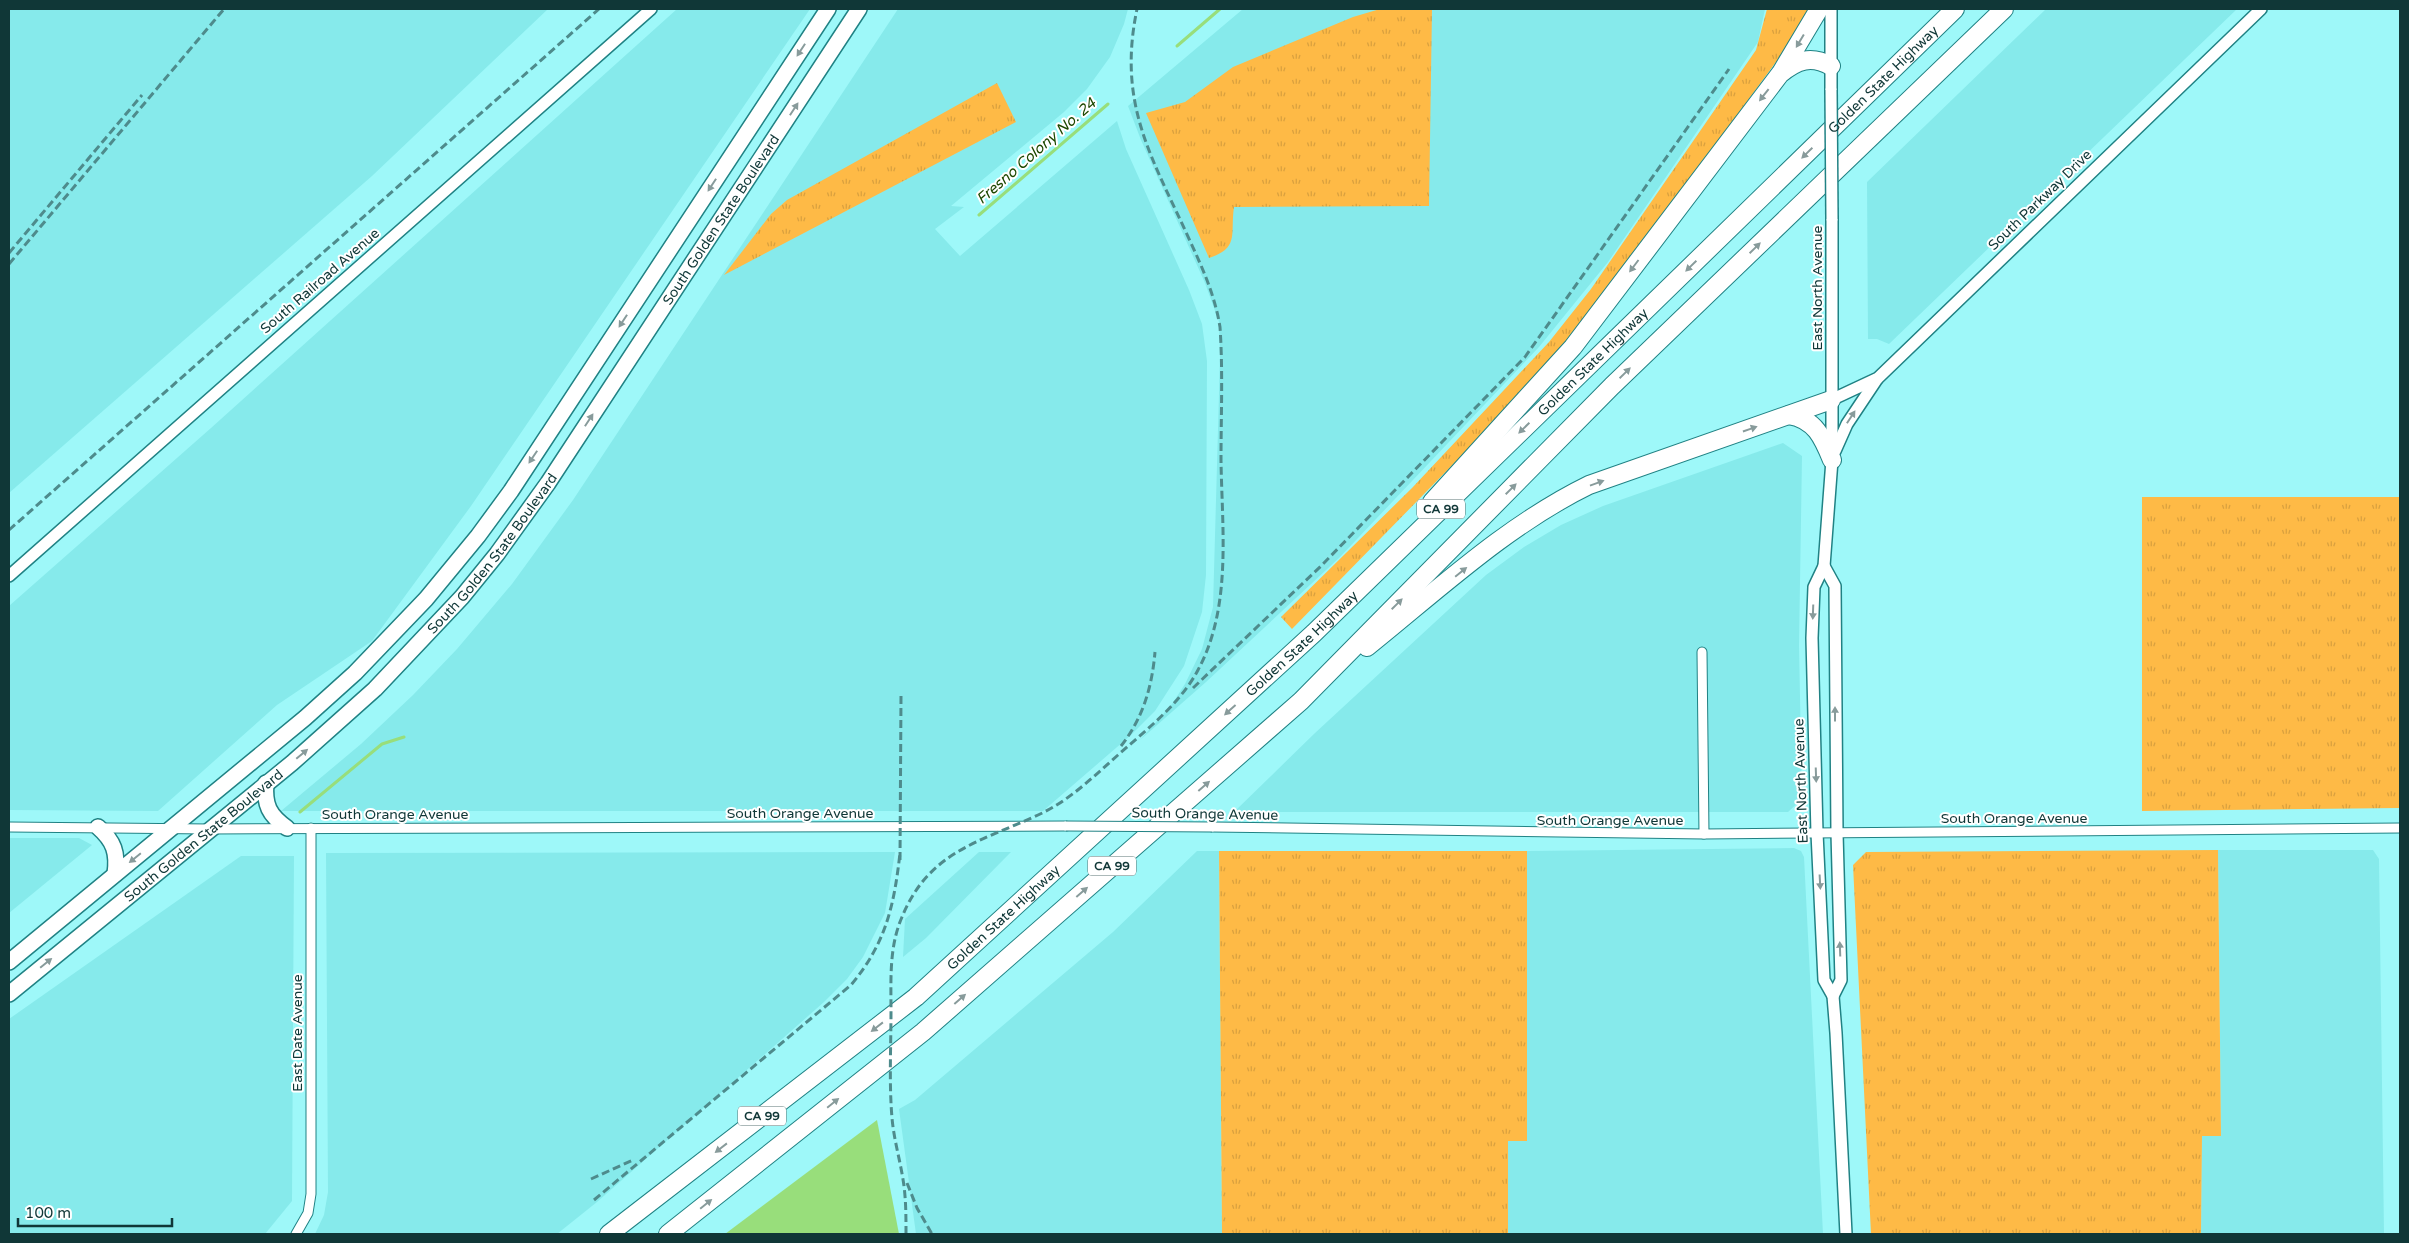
<svg xmlns="http://www.w3.org/2000/svg" width="2409" height="1243" font-family="'Varela Round',sans-serif">
<style>
.built{fill:#86eaeb}
.grass{fill:url(#grass-tufts)}
.water{fill:#98de7b}
.lines{fill:none;stroke-linecap:round;stroke-linejoin:round}
.stream{stroke:#98de7b;stroke-width:3}
.minor-casing{stroke:#208284;stroke-width:11}
.tertiary-casing{stroke:#208284;stroke-width:14}
.primary-casing{stroke:#208284;stroke-width:18}
.motorway-casing{stroke:#208284;stroke-width:20}
.minor{stroke:#fff;stroke-width:9}
.tertiary{stroke:#fff;stroke-width:11}
.primary{stroke:#fff;stroke-width:15}
.motorway{stroke:#fff;stroke-width:18}
.rail{stroke:#4e8b8c;stroke-width:3;stroke-dasharray:8 4;stroke-linecap:butt}
.minor-bridge-casing{stroke:#208284;stroke-width:11;stroke-linecap:butt}
.tertiary-bridge-casing{stroke:#208284;stroke-width:14;stroke-linecap:butt}
.minor-bridge{stroke:#fff;stroke-width:9}
.tertiary-bridge{stroke:#fff;stroke-width:11}
.oneway{fill:#889b9b}
.labels{text-anchor:middle;dominant-baseline:central;stroke-width:4;stroke-linejoin:round;paint-order:stroke}
.shield{fill:#fff;stroke:#587373;stroke-width:1}
.shield-label{font-size:12px;font-weight:bold;fill:#103737}
.street-label{font-size:14px;fill:#103737;stroke:#fff}
.water-label{font-size:15px;font-style:italic;fill:#1d4801;stroke:#fff}
</style>
<defs>
<pattern id="grass-tufts" width="24" height="20" patternUnits="userSpaceOnUse" patternTransform="scale(1.25)"><rect width="24" height="20" fill="#feba46"/><path d="M3 7l-1-3M5 7V3M7 7l1-3M15 17l-1-3M17 17v-4M19 17l1-3" fill="none" stroke="#d9a03e"/></pattern>
</defs>
<rect width="100%" height="100%" fill="#9ef8f9"/>
<!-- built -->
<g class="built">
<path d="M9 9H548L372 176 9 493Z"/>
<path d="M677 9H810L471 506 372 641 277 705 158 811 9 810V606L211 428Z"/>
<path d="M898 9H1128L1124 24 1110 57 1087 89 1064 112 951 206 964 207 935 229 960 256 1117 121 1126 149 1189 290 1202 324 1207 361 1206 575 1202 612 1184 666 1155 711 1131 735 1043 811H281L361 744 413 695 457 649 512 584 573 500Z"/>
<path d="M1243 9H1765L1758 42 1608 262 1539 347 1340 557 1206 682 1140 740 1172 704 1185 684 1202 649 1213 607 1220 358 1219 322 1205 283 1141 140 1128 106Z"/>
<path d="M2046 9H2237L1889 344 1877 339H1868L1867 182Z"/>
<path d="M1783 443 1802 456 1799 646 1802 799 1788 812H1234L1315 733 1486 575 1524 547 1561 525 1603 506Z"/>
<path d="M9 838H79L92 845 9 913Z"/>
<path d="M1794 848 1801 851 1804 857 1823 1234H1508V1141L1527 1140V851Z"/>
<path d="M2218 850H2373L2379 859 2384 1234H2201L2202 1136 2221 1135Z"/>
<path d="M1197 851H1219L1222 1234H916L899 1109 915 1100 1113 932Z"/>
<path d="M895 852 885 913 863 957 847 979 824 1002 597 1202 557 1234H315L324 1215 328 1192 326 853Z"/>
<path d="M979 852H1011L926 938 903 957 905 919Z"/>
<path d="M241 856H294L292 1201 265 1234H9V1019Z"/>
</g>
<!-- grass -->
<g class="grass">
<path d="M1380 9H1432L1429 206 1234 207C1230 234 1240 248 1209 258L1146 113 1185 102 1233 67 1353 17Z"/>
<path d="M1767 9H1808L1803 23 1784 51 1603 298 1558 354 1471 446 1292 629 1281 617 1412 488 1549 342 1591 289 1756 50Z"/>
<path d="M997 83 1016 122 724 275 771 214 787 200Z"/>
<path d="M2142 497H2400V808L2142 811Z"/>
<path d="M2218 850 2221 1136H2202L2201 1234H1871L1853 865 1866 852Z"/>
<path d="M1219 851H1527V1141H1508V1234H1222Z"/>
</g>
<!-- water -->
<path class="water" d="M877 1120 899 1234H725Z"/>
<g class="lines">
<!-- stream -->
<g class="stream">
<path d="M1177 46 1220 9"/>
<path d="M979 215 1108 104"/>
<path d="M300 812 382 744 404 737"/>
</g>
<!-- minor casing -->
<g class="minor-casing">
<g id="minor">
<path d="M1702 652 1704 834"/>
<path d="M9 827 210 829 1066 826"/>
<path d="M1212 827 1704 834 2400 828"/>
<path d="M296 1234 308 1213 311 1194V828"/>
</g>
</g>
<!-- tertiary casing -->
<g class="tertiary-casing">
<g id="tertiary">
<path d="M1831 9V90"/>
<path d="M1832 219V460L1824 566 1814 587 1812 638 1817 833 1824 980 1833 996 1836 1033 1846 1234"/>
<path d="M1831 400 1878 378 2261 9"/>
<path d="M1835 451 1847 424 1877 379"/>
<path d="M1824 566 1835 586 1837 833 1841 980 1833 996"/>
<path d="M9 576 651 9"/>
</g>
</g>
<!-- primary casing -->
<g class="primary-casing">
<g id="primary">
<path d="M266 783C264 805 269 815 287 828"/>
<path d="M98 827C114 841 118 853 115 874"/>
<path d="M9 962 305 718 355 673 426 599 478 536 511 491 828 9"/>
<path id="s1" d="M9 994 292 763 375 689 462 597 497 554 548 483 859 9"/>
</g>
</g>
<!-- motorway casing -->
<g class="motorway-casing">
<g id="motorway">
<path d="M1782 71 1819 9"/>
<path d="M1789 415C1815 419 1823 438 1832 460"/>
<path d="M1432 502 1573 347 1780 74C1797 60 1811 55 1831 66"/>
<path d="M1367 647C1438 590 1507 525 1589 485L1831 400"/>
<path id="s2" d="M609 1234 916 997 1314 633 1955 9"/>
<path d="M668 1234 923 1032 1301 701 1612 386 2004 9"/>
</g>
</g>
<!-- minor -->
<use href="#minor" class="minor"/>
<!-- tertiary -->
<use href="#tertiary" class="tertiary"/>
<!-- primary -->
<use href="#primary" class="primary"/>
<!-- motorway -->
<use href="#motorway" class="motorway"/>
<!-- rail -->
<g class="rail">
<path d="M9 253 142 95"/>
<path d="M9 264 224 9"/>
<path d="M9 530 599 9"/>
<path d="M1193 688 1321 566 1525 357 1729 69"/>
<path d="M1121 746C1143 718 1152 687 1155 652"/>
<path d="M900 860 901 695"/>
<path d="M591 1179 633 1160"/>
<path d="M907 1183 917 1208 932 1234"/>
<path d="M594 1200 851 985C886 943 894 906 900 853"/>
<path d="M906 1234C906 1218 906 1202 904 1186 901 1163 894 1141 892 1118 889 1083 891 1047 891 1011 891 979 889 947 902 917 929 851 980 842 1038 815 1069 801 1093 777 1118 755 1147 729 1180 704 1198 670 1232 607 1222 530 1221 460 1221 416 1223 371 1220 327 1215 296 1203 269 1190 241 1152 157 1117 105 1137 9"/>
</g>
<!-- minor-bridge casing -->
<g class="minor-bridge-casing">
<path id="minor-bridge" d="M1066 826 1212 827"/>
</g>
<!-- tertiary-bridge casing -->
<g class="tertiary-bridge-casing">
<path id="tertiary-bridge" d="M1831 90 1832 219"/>
</g>
<!-- minor-bridge -->
<use href="#minor-bridge" class="minor-bridge"/>
<!-- tertiary-bridge -->
<use href="#tertiary-bridge" class="tertiary-bridge"/>
</g>
<!-- one-way arrows -->
<defs><path id="oneway-solid" d="M-6-.8H1V-3.2L6.5 0L1 3.2V.8H-6Z" transform="scale(1.25)"/></defs>
<g class="oneway">
<use href="#oneway-solid" transform="translate(1800 41) rotate(121)"/>
<use href="#oneway-solid" transform="translate(801 50) rotate(123)"/>
<use href="#oneway-solid" transform="translate(1764 95) rotate(128)"/>
<use href="#oneway-solid" transform="translate(794 109) rotate(-57)"/>
<use href="#oneway-solid" transform="translate(1807 153) rotate(136)"/>
<use href="#oneway-solid" transform="translate(712 185) rotate(123)"/>
<use href="#oneway-solid" transform="translate(1755 248) rotate(-44)"/>
<use href="#oneway-solid" transform="translate(1634 266) rotate(127)"/>
<use href="#oneway-solid" transform="translate(1691 266) rotate(136)"/>
<use href="#oneway-solid" transform="translate(623 321) rotate(123)"/>
<use href="#oneway-solid" transform="translate(1625 373) rotate(-44)"/>
<use href="#oneway-solid" transform="translate(1851 417) rotate(-57)"/>
<use href="#oneway-solid" transform="translate(589 420) rotate(-57)"/>
<use href="#oneway-solid" transform="translate(1524 428) rotate(136)"/>
<use href="#oneway-solid" transform="translate(1750 429) rotate(-19)"/>
<use href="#oneway-solid" transform="translate(533 457) rotate(124)"/>
<use href="#oneway-solid" transform="translate(1597 483) rotate(-20)"/>
<use href="#oneway-solid" transform="translate(1511 489) rotate(-45)"/>
<use href="#oneway-solid" transform="translate(1461 572) rotate(-39)"/>
<use href="#oneway-solid" transform="translate(1397 604) rotate(-45)"/>
<use href="#oneway-solid" transform="translate(1813 612) rotate(92)"/>
<use href="#oneway-solid" transform="translate(1230 710) rotate(138)"/>
<use href="#oneway-solid" transform="translate(1835 714) rotate(-90)"/>
<use href="#oneway-solid" transform="translate(302 754) rotate(-40)"/>
<use href="#oneway-solid" transform="translate(1816 775) rotate(88)"/>
<use href="#oneway-solid" transform="translate(1204 786) rotate(-41)"/>
<use href="#oneway-solid" transform="translate(135 858) rotate(141)"/>
<use href="#oneway-solid" transform="translate(1820 882) rotate(87)"/>
<use href="#oneway-solid" transform="translate(1082 892) rotate(-41)"/>
<use href="#oneway-solid" transform="translate(1840 949) rotate(-92)"/>
<use href="#oneway-solid" transform="translate(46 963) rotate(-39)"/>
<use href="#oneway-solid" transform="translate(960 999) rotate(-41)"/>
<use href="#oneway-solid" transform="translate(877 1027) rotate(142)"/>
<use href="#oneway-solid" transform="translate(833 1103) rotate(-39)"/>
<use href="#oneway-solid" transform="translate(721 1148) rotate(142)"/>
<use href="#oneway-solid" transform="translate(706 1204) rotate(-39)"/>
</g>
<g class="labels">
<!-- shield labels -->
<g class="shield">
<rect x="1417" y="499.5" width="48" height="19" rx="4"/>
<rect x="1088" y="856.5" width="48" height="19" rx="4"/>
<rect x="738" y="1106.5" width="48" height="19" rx="4"/>
</g>
<g class="shield-label">
<text x="1441" y="509">CA 99</text>
<text x="1112" y="866">CA 99</text>
<text x="762" y="1116">CA 99</text>
</g>
<!-- street labels -->
<g class="street-label">
<text stroke="none"><textPath href="#s2" startOffset="1721">Golden State Highway</textPath></text>
<text transform="translate(2040 200) rotate(-44)">South Parkway Drive</text>
<text stroke="none"><textPath href="#s1" startOffset="1061">South Golden State Boulevard</textPath></text>
<text transform="translate(320 281) rotate(-41)">South Railroad Avenue</text>
<text transform="translate(1817 288) rotate(-90)">East North Avenue</text>
<text stroke="none"><textPath href="#s2" startOffset="1316">Golden State Highway</textPath></text>
<text stroke="none"><textPath href="#s1" startOffset="656">South Golden State Boulevard</textPath></text>
<text stroke="none"><textPath href="#s2" startOffset="911">Golden State Highway</textPath></text>
<text transform="translate(1801 781) rotate(-92)">East North Avenue</text>
<text x="800" y="813">South Orange Avenue</text>
<text x="395" y="814">South Orange Avenue</text>
<text transform="translate(1205 814) rotate(1)">South Orange Avenue</text>
<text x="2014" y="818">South Orange Avenue</text>
<text x="1610" y="820">South Orange Avenue</text>
<text stroke="none"><textPath href="#s1" startOffset="251">South Golden State Boulevard</textPath></text>
<text stroke="none"><textPath href="#s2" startOffset="506">Golden State Highway</textPath></text>
<text transform="translate(297 1033) rotate(-90)">East Date Avenue</text>
</g>
<!-- water labels -->
<g class="water-label">
<text transform="translate(1036 151) rotate(-41)">Fresno Colony No. 24</text>
</g>
</g>
<!-- border -->
<rect width="2409" height="1243" fill="none" stroke="#103737" stroke-width="20"/>
<!-- scale -->
<path d="M18 1218v8h154v-8" fill="none" stroke="#103737" stroke-width="2.5"/>
<text x="25" y="1218" font-size="15" fill="#103737" stroke="#ffffff" stroke-width="4" paint-order="stroke">100 m</text>
</svg>
